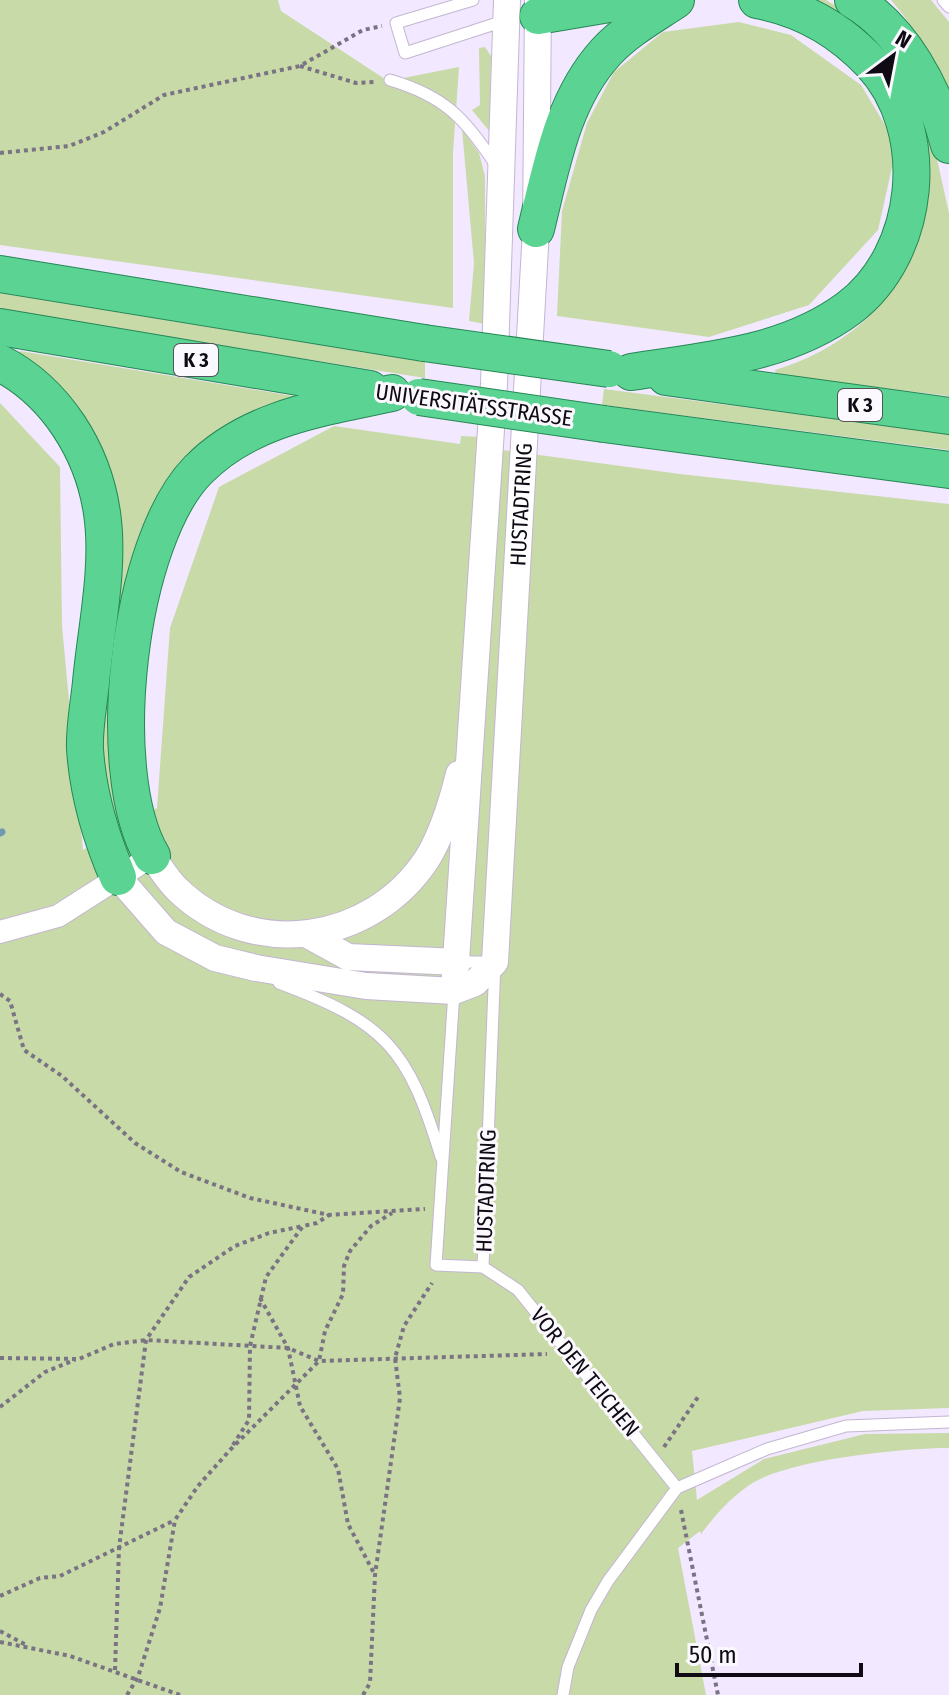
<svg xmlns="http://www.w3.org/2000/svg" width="949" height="1695" font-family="'Fira Sans Condensed',sans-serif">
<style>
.green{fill:#c8daa8}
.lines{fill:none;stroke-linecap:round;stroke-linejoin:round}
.stream{stroke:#709ab2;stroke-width:7}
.service-casing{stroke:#c3b6d2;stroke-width:13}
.minor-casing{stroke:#c3b6d2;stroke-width:24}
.tertiary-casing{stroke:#c3b6d2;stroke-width:28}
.trunk-casing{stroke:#268755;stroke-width:38}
.path{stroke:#7a7383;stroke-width:4;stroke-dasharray:4 4;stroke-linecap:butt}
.service{stroke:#fff;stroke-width:11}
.minor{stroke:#fff;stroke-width:22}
.tertiary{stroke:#fff;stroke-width:26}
.trunk{stroke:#5bd493;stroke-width:36}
.trunk-bridge-casing{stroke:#268755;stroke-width:38;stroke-linecap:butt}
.trunk-bridge{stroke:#5bd493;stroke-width:36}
.labels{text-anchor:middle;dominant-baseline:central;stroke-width:6;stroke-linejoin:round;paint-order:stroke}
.shield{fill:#fbf9fe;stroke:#56525a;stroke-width:2}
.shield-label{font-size:20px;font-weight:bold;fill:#0f0a14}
.street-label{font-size:22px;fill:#0f0a14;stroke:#fbf9fe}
</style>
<rect width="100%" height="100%" fill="#f2e8ff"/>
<!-- green -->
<g class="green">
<path d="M0 0H278L281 11 388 81 459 67 453 152V308L0 245Z"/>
<path d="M811 0H826L846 12 883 46 930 128 949 213V396L776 375 775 370C864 344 930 270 928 175Z"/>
<path d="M891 0H931L949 22V93C936 57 915 29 891 0Z"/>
<path d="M739 22 791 35 861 85 897 145 878 230 809 305 709 337 557 316 562 211 587 123 614 72 663 32Z"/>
<path d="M485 47 491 56 490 132 472 110 480 105 479 48Z"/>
<path d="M462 129 479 153 485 176V324L469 321 474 263Z"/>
<path d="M0 293 425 362V378L0 310Z"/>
<path d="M20 351 293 396 294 399 208 441 109 739V772L121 828 157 808 170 628 219 487 334 426 460 444 461 436 481 437V447L680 474 949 504V1408L863 1411 692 1451 697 1500 764 1459 865 1434 949 1433V1448C902 1448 795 1459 754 1482 733 1495 716 1514 701 1534L700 1531 678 1548 706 1695H0V403L60 467 62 626 83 850 114 832 102 746 118 557 17 355Z"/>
<path d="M604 389 949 434V450L602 405Z"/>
</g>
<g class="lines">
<!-- stream -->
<path class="stream" d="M0 833 2 832"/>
<!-- service casing -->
<g class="service-casing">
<g id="service">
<path d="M473 0 396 23 405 53 507 20"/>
<path d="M943 0 949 7"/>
<path d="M390 80C444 96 465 118 495 164"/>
<path d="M458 962H495L483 1267"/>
<path d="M279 983C386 1023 408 1048 441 1157"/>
<path d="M454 992 436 1265 483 1267"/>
<path d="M483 1267 518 1290 677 1488"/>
<path d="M563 1695 568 1667 591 1610 608 1581 677 1488 767 1449 846 1426 949 1422"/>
</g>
</g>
<!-- minor casing -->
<g class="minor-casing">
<path id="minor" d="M0 932 58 916 152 856"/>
</g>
<!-- tertiary casing -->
<g class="tertiary-casing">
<g id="tertiary">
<path d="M152 856C160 867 168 881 178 890 252 961 371 944 427 859 442 835 452 802 459 774"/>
<path id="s1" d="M118 877 166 932 215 958 256 968 366 986 454 991 475 983 495 962 536 229 538 0"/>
<path d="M308 935 348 957 458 962"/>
<path d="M454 991 494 384 507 0"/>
</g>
</g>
<!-- trunk casing -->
<g class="trunk-casing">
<g id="trunk">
<path d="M853 0C903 29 935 91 949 145"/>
<path d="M538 16 621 2 672 0"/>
<path d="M536 229C551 168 562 100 606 52 625 31 652 16 676 0"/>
<path d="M0 274 424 343"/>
<path d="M0 327 370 389"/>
<path d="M0 363C56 392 93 451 102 513 110 567 96 628 91 682 89 704 84 727 85 749 88 795 100 835 118 877"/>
<path d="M631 372C707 360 786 355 849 308 921 254 934 130 871 63 840 30 801 8 757 0"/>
<path d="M666 377 949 416"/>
<path d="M604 424 949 470"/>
<path d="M152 856C102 771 128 541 198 470 250 417 323 408 392 393"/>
</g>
</g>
<!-- path -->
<g class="path">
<path d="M300 66 356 83 375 82"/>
<path d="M0 153 69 146 104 132 164 95 300 66 363 30 382 26"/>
<path d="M0 994 10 1001 24 1050 62 1076 135 1143 181 1172 250 1198 329 1215 425 1209"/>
<path d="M260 1298 288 1348 300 1406 338 1469 348 1524 375 1575"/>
<path d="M0 1358 79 1359 114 1344 146 1340 288 1348 319 1361 547 1354"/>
<path d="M0 1407 45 1372 75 1360"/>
<path d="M233 1445 249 1420 250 1346 266 1277 303 1226 317 1223 329 1215"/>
<path d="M664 1447 698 1397"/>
<path d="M681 1510 718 1695"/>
<path d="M0 1596 40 1578 60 1576 175 1520"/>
<path d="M0 1631 26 1645"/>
<path d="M0 1642 70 1656 180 1695"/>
<path d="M115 1670 119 1548 146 1340 189 1277 235 1246 269 1233 303 1226"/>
<path d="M127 1695 138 1677 160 1608 175 1520 198 1486 230 1450 319 1361 325 1331 343 1294 344 1266 350 1251 371 1226 392 1213"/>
<path d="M363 1695 370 1683 375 1575 400 1398 395 1358 404 1326 432 1283"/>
</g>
<!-- service -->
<use href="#service" class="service"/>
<!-- minor -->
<use href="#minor" class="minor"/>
<!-- tertiary -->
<use href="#tertiary" class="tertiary"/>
<!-- trunk -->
<use href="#trunk" class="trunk"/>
<!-- trunk-bridge casing -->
<g class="trunk-bridge-casing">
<g id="trunk-bridge">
<path d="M424 343 609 369"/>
<path d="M419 397 604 424"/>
</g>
</g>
<!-- trunk-bridge -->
<use href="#trunk-bridge" class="trunk-bridge"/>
</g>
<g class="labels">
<!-- shield labels -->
<g class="shield">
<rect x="174" y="344" width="44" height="32" rx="6"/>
<rect x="838" y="389" width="44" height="32" rx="6"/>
</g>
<g class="shield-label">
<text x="196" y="360">K 3</text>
<text x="860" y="405">K 3</text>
</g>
<!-- street labels -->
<g class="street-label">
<text transform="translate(474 405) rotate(8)">UNIVERSITÄTSSTRASSE</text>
<text stroke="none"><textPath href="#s1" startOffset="880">HUSTADTRING</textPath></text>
<text transform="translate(486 1191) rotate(-88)">HUSTADTRING</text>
<text transform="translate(585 1372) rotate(51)">VOR DEN TEICHEN</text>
</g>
</g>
<!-- north arrow -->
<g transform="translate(893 56) rotate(32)" stroke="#fbf9fe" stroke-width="6" paint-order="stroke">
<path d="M0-6L14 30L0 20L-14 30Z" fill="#0f0a14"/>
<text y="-12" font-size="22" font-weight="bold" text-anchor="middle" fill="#0f0a14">N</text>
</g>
<!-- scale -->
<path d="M677 1663v12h184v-12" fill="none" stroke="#0f0a14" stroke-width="4"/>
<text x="689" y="1663" font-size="24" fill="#0f0a14" stroke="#fbf9fe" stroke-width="6" paint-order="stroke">50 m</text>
</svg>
